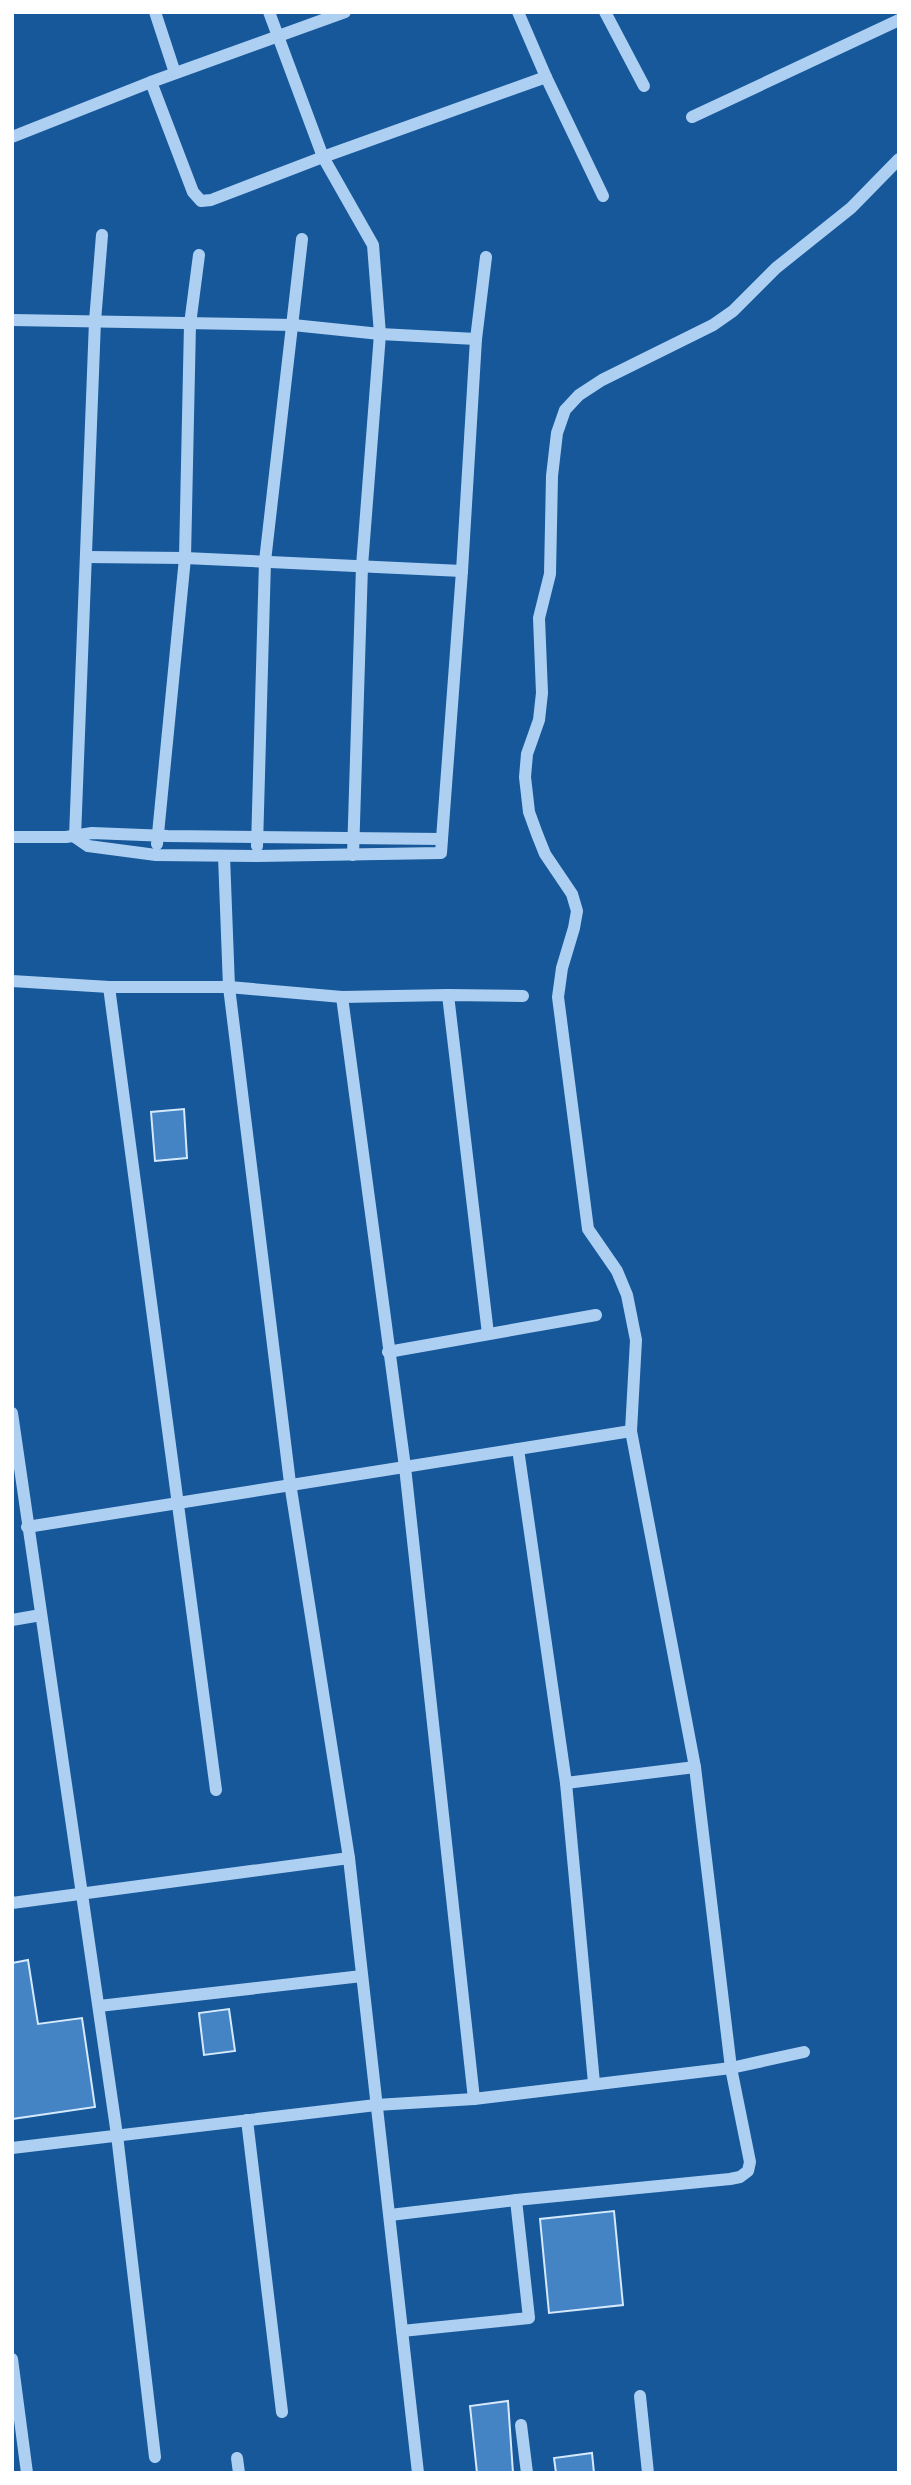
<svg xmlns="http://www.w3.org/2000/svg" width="911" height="2485" font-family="'Archivo Narrow',sans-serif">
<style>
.building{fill:#4484c4;stroke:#d5e9fc;stroke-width:2}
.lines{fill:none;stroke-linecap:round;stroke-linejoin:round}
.minor{stroke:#add0f2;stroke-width:12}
</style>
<rect width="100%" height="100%" fill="#17589b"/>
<!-- building -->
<g class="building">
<path d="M184 1109 187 1158 155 1161 151 1112Z"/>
<path d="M28 1960 38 2024 82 2018 95 2107 12 2119V1963Z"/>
<path d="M229 2009 235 2051 204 2055 199 2013Z"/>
<path d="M614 2211 623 2305 549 2313 540 2219Z"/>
<path d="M508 2401 513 2473H477L470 2406Z"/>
<path d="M592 2453 594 2473H556L554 2458Z"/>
</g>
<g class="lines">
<!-- minor -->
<g class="minor">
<path d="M155 12 175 73"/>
<path d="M269 12 323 157 373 245 380 334 362 566 353 855"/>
<path d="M518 12 546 77 603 196"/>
<path d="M605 12 644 86"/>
<path d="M151 82 193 192 201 201 211 200 323 157 546 77"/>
<path d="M692 117 899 20"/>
<path d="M12 137 151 82 345 12"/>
<path d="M12 320 293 325 380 334 476 339"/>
<path d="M86 557 185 558 462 571"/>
<path d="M12 837H66L92 833 168 836 442 839 441 853 257 856 156 855 88 846 75 837"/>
<path d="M75 837 95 321 102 235"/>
<path d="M442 839 462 571 476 339 486 257"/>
<path d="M157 844 185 558 190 324 199 255"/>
<path d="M257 846 265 561 302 239"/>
<path d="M224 856 229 987 290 1483 349 1858 418 2473"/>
<path d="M12 981 109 987H229L342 997 448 995 523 996"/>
<path d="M109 987 216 1790"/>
<path d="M448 995 488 1334"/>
<path d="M342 997 405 1467 474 2099"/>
<path d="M388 1352 596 1315"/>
<path d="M12 1413 117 2135 155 2457"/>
<path d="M631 1431 636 1340 627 1295 617 1271 588 1229 558 997 562 968 574 928 577 911 572 894 545 854 537 834 529 812 525 777 527 754 539 720 542 693 539 618 550 574 552 476 557 433 565 410 579 395 602 380 713 325 733 311 776 268 851 208 899 159"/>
<path d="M518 1449 566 1783 594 2083"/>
<path d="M27 1527 631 1431 695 1767 731 2068 750 2162 748 2171 740 2177 730 2179 516 2200 390 2215"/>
<path d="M12 1620 41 1615"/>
<path d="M566 1783 695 1767"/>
<path d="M12 1903 349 1858"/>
<path d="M99 2006 362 1976"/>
<path d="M247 2120 282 2412"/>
<path d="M12 2148 376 2105 474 2099 731 2068 804 2052"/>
<path d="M402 2331 529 2318 516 2200"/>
<path d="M12 2359 27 2473"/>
<path d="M640 2396 648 2473"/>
<path d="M521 2425 527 2473"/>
<path d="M237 2458 239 2473"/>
</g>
</g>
<!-- border -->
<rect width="911" height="2485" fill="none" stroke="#ffffff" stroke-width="28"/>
</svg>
